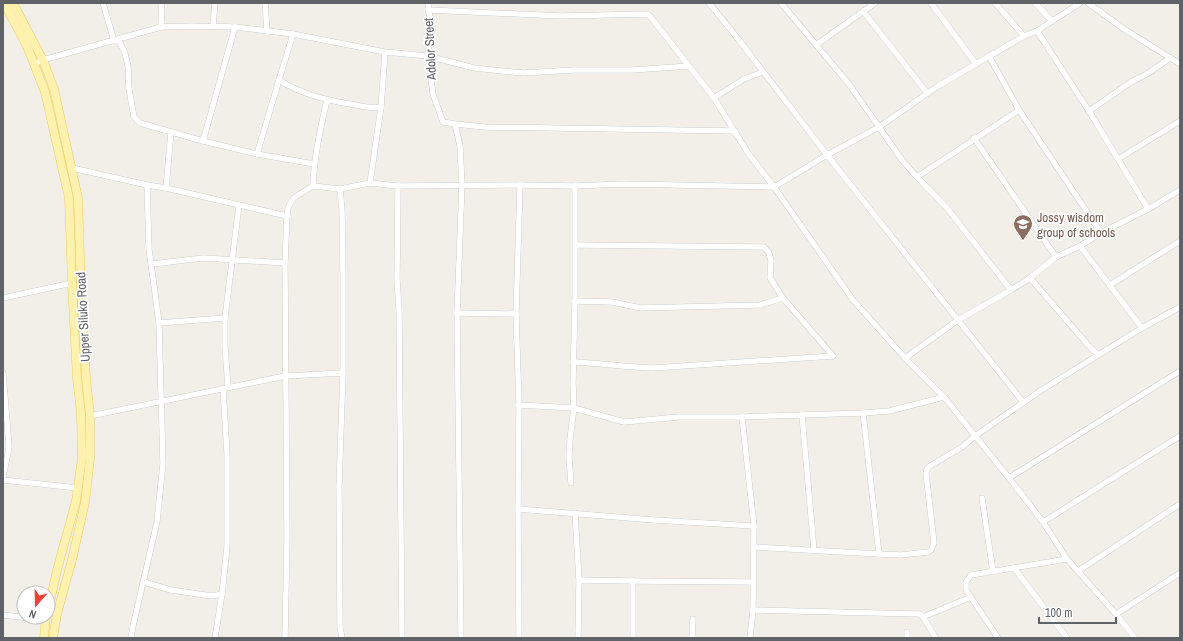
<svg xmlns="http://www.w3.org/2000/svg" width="1183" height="641" font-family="'Archivo Narrow',sans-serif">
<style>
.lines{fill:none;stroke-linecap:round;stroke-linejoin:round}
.street-casing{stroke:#b5b8bc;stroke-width:6}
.primary-casing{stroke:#f2c960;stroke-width:9}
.street{stroke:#fff;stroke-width:5.5}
.primary{stroke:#fff2af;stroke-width:8}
.labels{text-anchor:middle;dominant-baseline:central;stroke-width:3.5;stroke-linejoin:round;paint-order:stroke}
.street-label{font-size:13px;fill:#5f6368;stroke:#fff}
.education-label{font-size:13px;fill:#785e54;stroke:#fff;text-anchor:start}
</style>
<rect width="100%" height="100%" fill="#f1efe8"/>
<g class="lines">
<!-- street casing -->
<g class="street-casing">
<g id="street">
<path d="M103 3 114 41H119L125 53 128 66 129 89 134 117 140 123 203 141 257 154 314 164"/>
<path d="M265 3 267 31"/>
<path d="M429 3 428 10 431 19 428 56 433 94 443 122 455 124 485 127 735 131"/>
<path d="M709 3 739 40 827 155 1023 402"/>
<path d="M781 3 849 84 902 160 917 177 947 208 1011 290"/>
<path d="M931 3 976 64"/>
<path d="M995 3 1024 36"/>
<path d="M1035 3 1052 21"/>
<path d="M1088 3 1124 29 1180 64"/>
<path d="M428 10 561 16 647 14 649 15 714 98 748 153 774 187 853 300 905 358 944 397 1009 478 1043 522 1067 559 1116 614 1135 638"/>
<path d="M863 11 927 93"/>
<path d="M213 26 215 3"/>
<path d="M161 27 162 3"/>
<path d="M1037 31 1089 111 1148 209"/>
<path d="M293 34 279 80C301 94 324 100 350 104 361 106 369 109 381 107"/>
<path d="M816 45 875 3"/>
<path d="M989 56 1019 110 1101 233"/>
<path d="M34 64 43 60 161 27 191 26 235 27 293 34 385 52 428 56 474 68 523 73 574 70H632L689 66"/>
<path d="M714 98 744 79 763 72"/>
<path d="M1089 111 1131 82 1147 74 1170 58"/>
<path d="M455 124 460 146 462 185 457 313 461 638"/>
<path d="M974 138 1056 257"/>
<path d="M203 141 235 27"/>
<path d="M257 154 279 80"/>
<path d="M1118 159 1180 121"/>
<path d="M72 168 147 185 166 188 287 216"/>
<path d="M917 177 1019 110"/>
<path d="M370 183 381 107 385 52"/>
<path d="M313 186C314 157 320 129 327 100"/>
<path d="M398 186 520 185 575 186"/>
<path d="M166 188 171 132"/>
<path d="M340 189 342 210 343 273V373L339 487 340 627 342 638"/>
<path d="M576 245 764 247 769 253 771 261 770 278 783 298 833 356"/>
<path d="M1080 246 1142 328"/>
<path d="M152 264 203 258 285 263"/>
<path d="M1030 278 1089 346 1098 355"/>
<path d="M1110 285 1180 241"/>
<path d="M3 298 72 283"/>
<path d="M575 301 612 302 641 308 760 305 783 298"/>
<path d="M457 313 516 314"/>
<path d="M159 323 225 318"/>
<path d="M905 358 958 320 1011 290 1030 278 1056 257 1080 246 1101 233 1148 209 1180 190"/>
<path d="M573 362C599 363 626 367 653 368L833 356"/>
<path d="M3 373 9 446 8 453 3 477"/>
<path d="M228 387 225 347V318L239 205"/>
<path d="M519 405 574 408 624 422 679 417H742L863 413 889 411 944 397"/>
<path d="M863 413 879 554"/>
<path d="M802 415 814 550"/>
<path d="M90 416 285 376 343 373"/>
<path d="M742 417 754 526"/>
<path d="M1009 478 1180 371"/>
<path d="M3 480 78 488"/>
<path d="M571 483 569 457 570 439 574 408 573 382 575 301V186L622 184 774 187 827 155 879 127 938 86 1024 36 1037 31 1080 3"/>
<path d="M982 498 993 572"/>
<path d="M518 509 654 520 754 526 753 610 750 638"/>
<path d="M575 513 579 580 578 638"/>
<path d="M1043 522 1180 436"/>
<path d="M754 547 879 554 901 555 928 552 931 550 934 543 926 473 927 469 930 466 962 447 975 436 1040 391 1142 328 1180 307"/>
<path d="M1014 568 1067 638"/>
<path d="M1078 571 1180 504"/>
<path d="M579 580 633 581 753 582"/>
<path d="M633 581V638"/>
<path d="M144 582 171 590 212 596 222 594"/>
<path d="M753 610 920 614 923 617 936 638"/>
<path d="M1116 614 1180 573"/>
<path d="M3 615 46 620"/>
<path d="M923 617 971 597"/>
<path d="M131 638 133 626 157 522 163 463 159 323 149 249 147 185"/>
<path d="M215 638 222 594 227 547V453L223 388"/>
<path d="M285 638 287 538 285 263 287 216 288 208 291 202 295 197 313 186 340 189 370 183 398 186 397 279 399 309 402 638"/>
<path d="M519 638 518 509 519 405 516 314 520 185"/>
<path d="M692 638 693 619"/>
<path d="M907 638V632"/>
<path d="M998 638 966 590V582L971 575 1067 559"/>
</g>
</g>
<!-- primary casing -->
<g class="primary-casing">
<g id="primary">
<path d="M4 3 27 46 45 92 69 198 72 283 77 378 81 413 82 458 76 501 57 570 48 611"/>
<path d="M13 3 43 60 54 89 78 198 81 288 86 378 90 416V459L85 502 72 560 57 614 53 638"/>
<path d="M44 638 46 617"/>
</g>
</g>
<!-- street -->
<use href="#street" class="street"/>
<!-- primary -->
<use href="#primary" class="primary"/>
</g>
<!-- icons -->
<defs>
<g id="school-pin" transform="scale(1)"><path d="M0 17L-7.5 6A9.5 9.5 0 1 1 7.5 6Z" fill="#8d6e63" stroke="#fff"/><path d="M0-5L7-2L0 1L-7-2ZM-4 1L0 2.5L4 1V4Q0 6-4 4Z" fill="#fff"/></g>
</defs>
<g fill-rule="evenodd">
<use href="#school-pin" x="1023" y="224"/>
</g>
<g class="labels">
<!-- street labels -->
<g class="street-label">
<text transform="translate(430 49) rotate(-93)">Adolor Street</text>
<text transform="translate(83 317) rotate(-93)">Upper Siluko Road</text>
</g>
<!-- education labels -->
<g class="education-label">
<text x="1037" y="217">Jossy wisdom<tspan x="1037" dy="15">group of schools</tspan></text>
</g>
</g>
<!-- border -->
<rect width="1183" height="641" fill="none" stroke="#5f6368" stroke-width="8"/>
<!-- north arrow -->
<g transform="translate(36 605) rotate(200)"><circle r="19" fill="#ffffff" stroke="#bfc1c3"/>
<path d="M0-3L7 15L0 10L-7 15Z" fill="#ea4335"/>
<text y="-6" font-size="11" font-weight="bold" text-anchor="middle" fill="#5f6368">N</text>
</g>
<!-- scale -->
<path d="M1039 617v6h77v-6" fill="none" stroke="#5f6368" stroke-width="2"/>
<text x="1045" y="617" font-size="12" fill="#5f6368" stroke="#ffffff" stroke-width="3" paint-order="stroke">100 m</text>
</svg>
